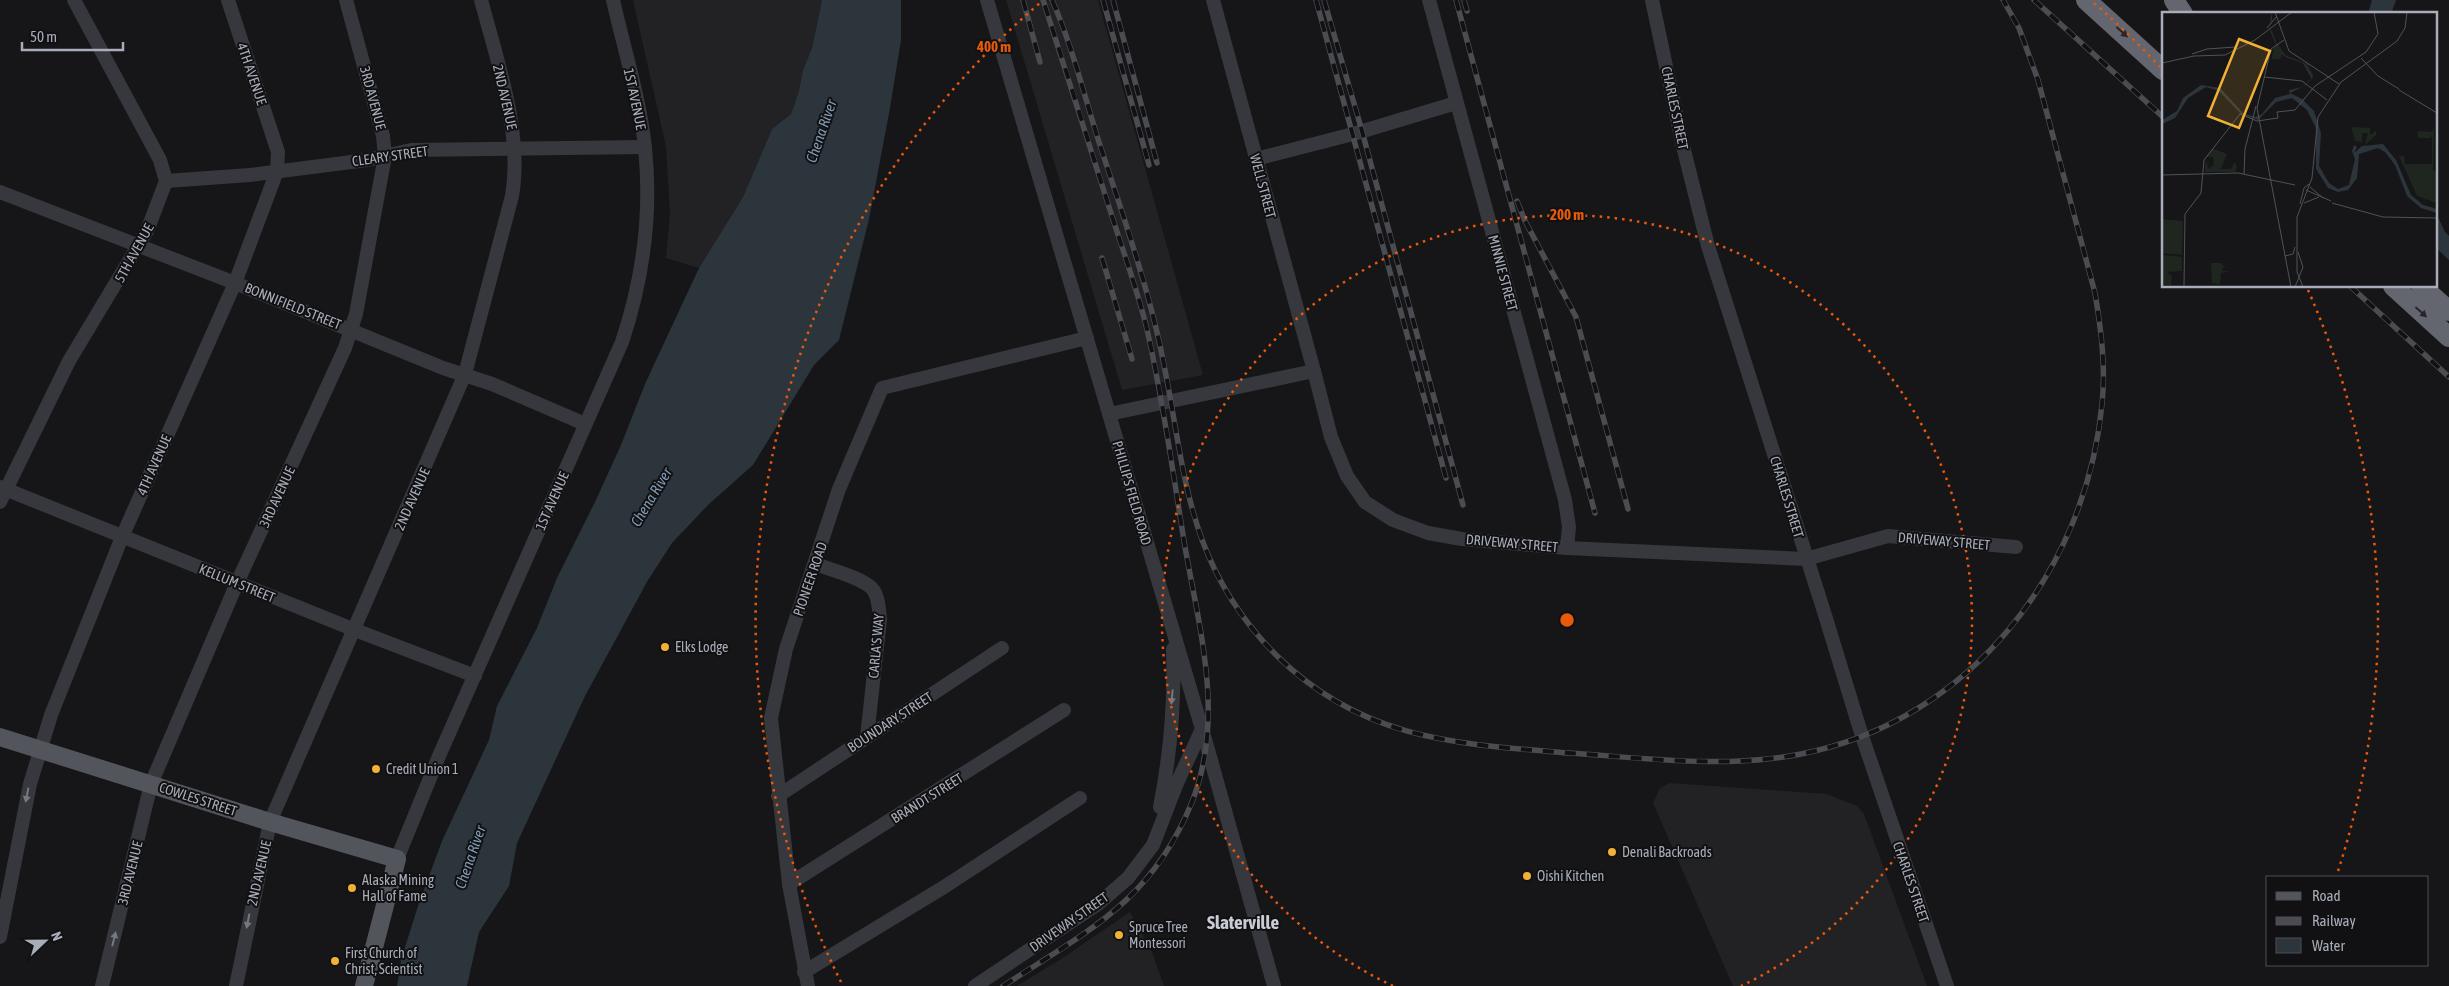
<svg xmlns="http://www.w3.org/2000/svg" width="2449" height="986" font-family="'Asap Condensed',sans-serif">
<style>
.built{fill:#222225}
.water{fill:#2c353c}
.lines{fill:none;stroke-linecap:round;stroke-linejoin:round}
.minor{stroke:#37383d;stroke-width:14}
.major{stroke:#53555c;stroke-width:18}
.highway{stroke:#63666e;stroke-width:20}
.rail-casing{stroke:#4a4c52;stroke-width:5.5}
.rail{stroke:#111113;stroke-width:4;stroke-dasharray:11;stroke-linecap:butt}
.oneway{fill:#26262a}
.oneway2{fill:#757881}
.ring{fill:none;stroke:#e8590c;stroke-width:2.5;stroke-dasharray:2.5 5}
.poi-dot{fill:#f2b134;stroke:#111113;stroke-width:2}
.labels{text-anchor:middle;dominant-baseline:central;stroke-width:4;stroke-linejoin:round;paint-order:stroke}
.street-label{font-size:14px;fill:#a8adb8;stroke:#111113}
.poi-label{font-size:14px;fill:#a8adb8;stroke:#111113;text-anchor:start}
.water-label{font-size:15px;font-style:italic;fill:#7f9bb3;stroke:#111113}
.district-label{font-size:19px;font-weight:bold;fill:#c9ccd4;stroke:#111113}
.inset-road{fill:none;stroke:#505258;stroke-width:1}
.view{fill:#f2b134;fill-opacity:0.15;stroke:#f2b134;stroke-width:2.5}
.inset-edge{fill:none;stroke:#a8adb8;stroke-width:2.5}
.centre{fill:#e8590c;stroke:#111113;stroke-width:2.5}
.ring-label{font-size:15px;text-anchor:middle;font-weight:bold;fill:#e8590c;stroke:#111113;stroke-width:4;stroke-linejoin:round;paint-order:stroke}
</style>
<rect width="100%" height="100%" fill="#161618"/>
<!-- built -->
<g class="built">
<path d="M633 0H822L812 48 803 70 799 91 791 114 772 129 743 197 699 268 666 258 670 214 666 147Z"/>
<path d="M1006 0H1098L1203 375 1122 390Z"/>
<path d="M1670 783 1827 794 1857 806 1864 814 1927 986H1733L1653 803 1660 788Z"/>
<path d="M1130 912 1152 952 1164 986H1017L1061 959Z"/>
</g>
<!-- water -->
<g class="water">
<path d="M822 0H901V40L890 108 869 219 839 340 814 365 753 465 709 504 672 543 648 580 585 696 517 843 509 886 479 932 467 986H397L401 960 418 906 442 841 489 740 497 706 537 628 557 578 595 502 621 445 645 384 699 268 743 197 772 129 791 114 799 91 803 70 812 48Z"/>
<path d="M2372 0H2396L2391 14H2368Z"/>
<path d="M2435 211 2445 232 2449 236V260L2435 247Z"/>
</g>
<g class="lines">
<!-- minor -->
<g class="minor">
<path d="M987 0 1207 746 1274 986"/>
<path d="M1213 0 1314 371"/>
<path d="M1429 0 1565 500 1569 527 1567 548"/>
<path d="M1652 0 1682 142 1708 246 1825 615 1862 736 1947 986"/>
<path d="M1256 159 1353 134 1456 103"/>
<path d="M166 181 250 175 367 160 411 150 645 147"/>
<path d="M0 192 235 283 443 368 492 384 585 424"/>
<path d="M1109 414 1314 371 1331 437 1347 476 1365 502 1393 520 1428 533 1462 539 1567 548 1806 559 1888 536 2016 547"/>
<path d="M0 487 355 630 475 676"/>
<path d="M0 502 69 361 147 231 166 181 160 160 74 0"/>
<path d="M816 564C830 570 866 578 874 591 879 599 879 610 880 619L867 737"/>
<path d="M778 796 1002 648"/>
<path d="M1160 807C1170 756 1175 701 1173 649"/>
<path d="M397 859 439 756 622 342C643 279 652 215 645 148 640 99 624 49 613 0"/>
<path d="M789 884 1064 710"/>
<path d="M0 937 30 784 51 715 122 537 235 283 277 171 278 152 228 0"/>
<path d="M804 972 944 887 1080 798"/>
<path d="M102 986 151 784 237 583 345 348 356 314 385 156 383 136 346 0"/>
<path d="M236 986 270 822 465 374 512 196C523 134 497 60 481 0"/>
<path d="M808 986 789 884 771 718 786 649 839 489 882 388 1087 338"/>
<path d="M975 986 1098 904 1128 878 1153 845 1177 783 1202 729"/>
</g>
<!-- major -->
<path class="major" d="M0 737 270 822 397 859 364 986"/>
<!-- highway -->
<g class="highway">
<path d="M2086 0 2163 70"/>
<path d="M2174 0 2183 14"/>
<path d="M2393 286 2449 337"/>
<path d="M2421 286 2449 311"/>
</g>
<!-- rail casing -->
<g class="rail-casing">
<g id="rail">
<path d="M1023 0 1040 62"/>
<path d="M1052 0C1072 45 1084 95 1099 142 1118 201 1139 259 1154 320 1187 448 1174 552 1276 655 1362 740 1456 744 1569 753 1645 758 1725 769 1801 754 1970 721 2086 571 2102 404 2106 367 2101 329 2095 293L2038 80 2019 28 2003 0"/>
<path d="M1103 0 1149 165"/>
<path d="M1113 0 1157 163"/>
<path d="M1316 0 1446 478"/>
<path d="M1324 0 1362 131 1463 505"/>
<path d="M1456 0 1595 513"/>
<path d="M1464 0 1467 11"/>
<path d="M2034 0 2163 117"/>
<path d="M1517 201 1525 221 1576 317 1628 509"/>
<path d="M1102 258 1132 359"/>
<path d="M2350 286 2449 377"/>
<path d="M1003 986C1088 931 1152 901 1192 802 1225 718 1200 632 1185 547 1173 474 1163 398 1146 325 1136 286 1122 248 1110 210 1088 140 1066 70 1043 0"/>
</g>
</g>
<!-- rail -->
<use href="#rail" class="rail"/>
</g>
<!-- one-way arrows -->
<defs><path id="oneway-solid" d="M-6-.8H1V-3.2L6.5 0L1 3.2V.8H-6Z" transform="scale(1.25)"/></defs>
<g class="oneway">
<use href="#oneway-solid" transform="translate(2122 32) rotate(42)"/>
<use href="#oneway-solid" transform="translate(2421 312) rotate(42)"/>
</g>
<g class="oneway2">
<use href="#oneway-solid" transform="translate(1172 697) rotate(95)"/>
<use href="#oneway-solid" transform="translate(27 795) rotate(101)"/>
<use href="#oneway-solid" transform="translate(248 921) rotate(101)"/>
<use href="#oneway-solid" transform="translate(114 939) rotate(-76)"/>
</g>
<!-- distance rings -->
<g class="ring">
<path d="M1393 986A405 405 0 1 1 1741 986"/>
<path d="M841 982A811 811 0 0 1 1040 3M2094 3A811 811 0 0 1 2160 67M2308 290A811 811 0 0 1 2338 871"/>
</g>
<!-- markers -->
<g class="poi-dot">
<circle cx="665" cy="647" r="5"/>
<circle cx="376" cy="769" r="5"/>
<circle cx="1612" cy="852" r="5"/>
<circle cx="1527" cy="876" r="5"/>
<circle cx="352" cy="888" r="5"/>
<circle cx="1119" cy="935" r="5"/>
<circle cx="335" cy="961" r="5"/>
</g>
<g class="labels">
<!-- street labels -->
<g class="street-label">
<text transform="translate(252 74) rotate(71)">4TH AVENUE</text>
<text transform="translate(505 97) rotate(77)">2ND AVENUE</text>
<text transform="translate(373 98) rotate(75)">3RD AVENUE</text>
<text transform="translate(635 99) rotate(78)">1ST AVENUE</text>
<text transform="translate(1675 108) rotate(78)">CHARLES STREET</text>
<text transform="translate(390 156) rotate(-8)">CLEARY STREET</text>
<text transform="translate(1263 186) rotate(75)">WELL STREET</text>
<text transform="translate(134 253) rotate(-61)">5TH AVENUE</text>
<text transform="translate(1503 273) rotate(75)">MINNIE STREET</text>
<text transform="translate(293 306) rotate(22)">BONNIFIELD STREET</text>
<text transform="translate(154 465) rotate(-66)">4TH AVENUE</text>
<text transform="translate(1132 493) rotate(74)">PHILLIPS FIELD ROAD</text>
<text transform="translate(277 497) rotate(-65)">3RD AVENUE</text>
<text transform="translate(1787 497) rotate(73)">CHARLES STREET</text>
<text transform="translate(412 499) rotate(-66)">2ND AVENUE</text>
<text transform="translate(552 501) rotate(-66)">1ST AVENUE</text>
<text transform="translate(1944 541) rotate(5)">DRIVEWAY STREET</text>
<text transform="translate(1512 543) rotate(5)">DRIVEWAY STREET</text>
<text transform="translate(810 579) rotate(-71)">PIONEER ROAD</text>
<text transform="translate(237 583) rotate(22)">KELLUM STREET</text>
<text transform="translate(876 646) rotate(-85)">CARLA'S WAY</text>
<text transform="translate(890 722) rotate(-33)">BOUNDARY STREET</text>
<text transform="translate(927 798) rotate(-32)">BRANDT STREET</text>
<text transform="translate(198 799) rotate(18)">COWLES STREET</text>
<text transform="translate(130 873) rotate(-76)">3RD AVENUE</text>
<text transform="translate(259 873) rotate(-77)">2ND AVENUE</text>
<text transform="translate(1911 882) rotate(71)">CHARLES STREET</text>
<text transform="translate(1069 922) rotate(-35)">DRIVEWAY STREET</text>
</g>
<!-- poi labels -->
<g class="poi-label">
<text x="675" y="647">Elks Lodge</text>
<text x="386" y="769">Credit Union 1</text>
<text x="1622" y="852">Denali Backroads</text>
<text x="1537" y="876">Oishi Kitchen</text>
<text x="362" y="880">Alaska Mining<tspan x="362" dy="16">Hall of Fame</tspan></text>
<text x="1129" y="927">Spruce Tree<tspan x="1129" dy="16">Montessori</tspan></text>
<text x="345" y="953">First Church of<tspan x="345" dy="16">Christ, Scientist</tspan></text>
</g>
<!-- water labels -->
<g class="water-label">
<text transform="translate(821 131) rotate(-71)">Chena River</text>
<text transform="translate(651 497) rotate(-59)">Chena River</text>
<text transform="translate(470 857) rotate(-71)">Chena River</text>
</g>
<!-- district labels -->
<g class="district-label">
<text x="1243" y="922">Slaterville</text>
</g>
</g>
<!-- overview -->
<g transform="translate(2162 12)">
<rect width="275" height="275" fill="#161618"/>
<path d="M116 32 124 44 146 52 151 63 148 69 144 70 150 66 141 51 120 43 118 47H110L111 37ZM189 115 208 116V123L214 119V123L203 133 206 121H200V130L193 129ZM272 115 271 158 275 161V191L255 184 237 144H242L243 152H270V121L269 126H256V119L270 120ZM50 136 65 142 59 157H69L73 150 75 155 73 160H43V152L45 150 46 157 52 153 51 145H45ZM0 207 21 209 20 243 0 241ZM0 243 20 245V259L5 260 10 264 9 273H0ZM49 251H59L62 255 59 259H68L59 261 58 272 50 271Z" fill="#1e261f"/>
<path d="M109 0 110 6 108 17 110 20 116 36 124 44 142 51 151 65 149 68 142 74 128 81 140 87 152 99 159 121 157 154 167 171 176 177 187 173 193 147 190 139 192 133 195 135 192 141 200 134 221 132 234 148 249 183 261 193 275 197V201L259 196 245 184 233 153 223 140 216 136 197 142 195 166 186 178 176 180 166 176 154 157V116L145 98 130 86 114 90 96 108 79 102 57 79 44 75 26 86 13 106 0 112V108L15 99 21 86 39 73 58 76 81 101 93 105 100 102 113 86 128 82 127 79 128 78 140 75 150 67 141 51 124 45 115 35 108 18Z" fill="#2c353c"/>
<path class="inset-road" d="M113 0 127 39 177 72M105 16 115 4M122 28 109 37 95 96 129 275M30 42 45 37 73 35M199 46 216 64 237 77M0 51 32 44 63 43 93 28 130 0M102 65 140 69 165 88M237 78 275 101M82 162 83 137 94 94M0 163 76 161 133 173M148 175 161 186M144 178 169 189M142 191 157 185M170 191 221 205 275 206M138 192 142 176 147 172M23 202 39 181 42 148 78 102 95 109 116 106 115 100 133 98 153 74 204 40 216 22 212 0M123 244 131 242 133 235M22 275 23 202M133 275 141 255 136 240M141 275 135 260V205L150 166 156 105 179 70 235 29 243 16 245 0"/>
<path class="view" d="M77 27 108 39 77 116 46 104Z"/>
<rect width="275" height="275" class="inset-edge"/>
</g>
<circle cx="1567" cy="620" r="8" class="centre"/>
<g class="ring-label">
<text x="994" y="52">400 m</text>
<text x="1567" y="220">200 m</text>
</g>
<!-- legend -->
<rect x="2266" y="876" width="162" height="90" fill="#111113" stroke="#4d4f55"/>
<rect x="2276" y="892" width="25" height="8" fill="#53555c" stroke="#4d4f55"/>
<text x="2312" y="901" font-size="15" fill="#a8adb8">Road</text>
<rect x="2276" y="917" width="25" height="8" fill="#4a4c52" stroke="#4d4f55"/>
<text x="2312" y="926" font-size="15" fill="#a8adb8">Railway</text>
<rect x="2276" y="938" width="25" height="15" fill="#2c353c" stroke="#4d4f55"/>
<text x="2312" y="951" font-size="15" fill="#a8adb8">Water</text>
<!-- north arrow -->
<g transform="translate(45 941) rotate(68)" stroke="#111113" stroke-width="4" paint-order="stroke">
<path d="M0-4L9 19L0 12L-9 19Z" fill="#a8adb8"/>
<text y="-8" font-size="14" font-weight="bold" text-anchor="middle" fill="#a8adb8">N</text>
</g>
<!-- scale -->
<path d="M22 42v8h101v-8" fill="none" stroke="#a8adb8" stroke-width="2.5"/>
<text x="30" y="42" font-size="15" fill="#a8adb8" stroke="#111113" stroke-width="4" paint-order="stroke">50 m</text>
</svg>
